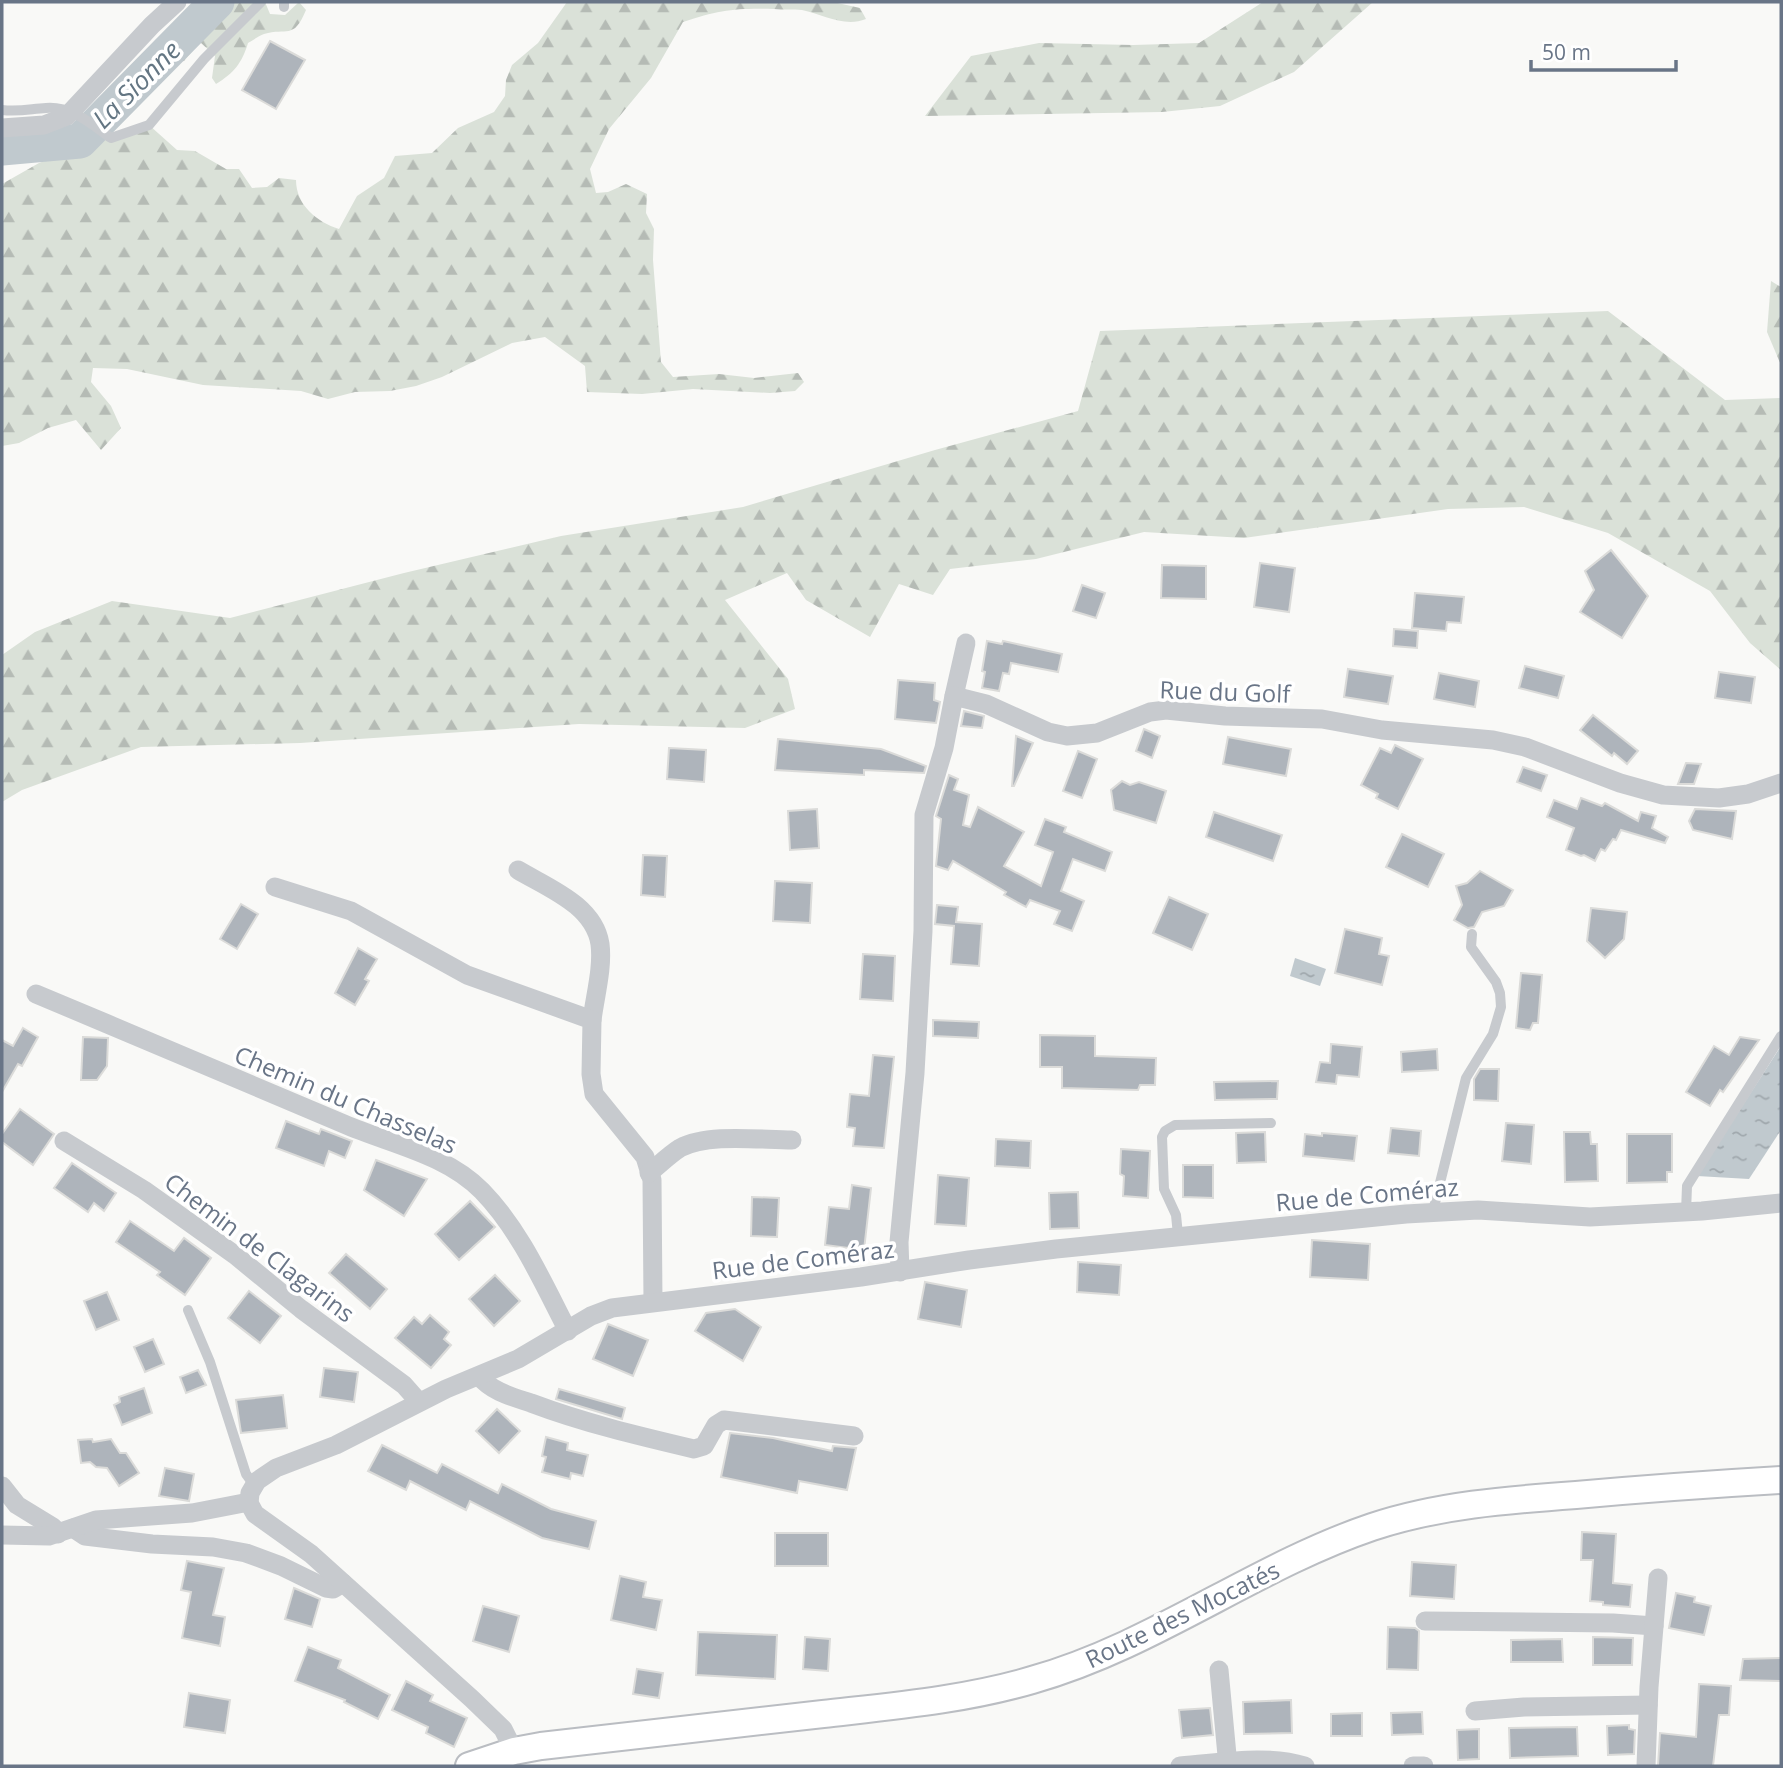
<svg xmlns="http://www.w3.org/2000/svg" width="1783" height="1768" font-family="'Open Sans',sans-serif">
<style>
.forest{fill:url(#forest-firs)}
.water{fill:url(#water-ripples)}
.lines{fill:none;stroke-linecap:round;stroke-linejoin:round}
.river{stroke:#c0c9ce;stroke-width:35}
.building{fill:#aeb4bb;stroke:#dbdbd9;stroke-width:2}
.secondary-casing{stroke:#babdc2;stroke-width:30}
.lane{stroke:#c7cace;stroke-width:10}
.street{stroke:#c7cace;stroke-width:19}
.secondary{stroke:#fff;stroke-width:26}
.labels{text-anchor:middle;dominant-baseline:central;stroke-width:7;stroke-linejoin:round;paint-order:stroke}
.street-label{font-size:24px;fill:#697587;stroke:#fff}
.water-label{font-size:26px;font-style:italic;fill:#647683;stroke:#fff}
</style>
<defs>
<pattern id="forest-firs" width="22" height="20" patternUnits="userSpaceOnUse" patternTransform="scale(1.75)"><rect width="22" height="20" fill="#dae1d8"/><path d="M5 1l3.5 6h-7zM16 11l3.5 6h-7z" fill="#b5bbb5"/></pattern>
<pattern id="water-ripples" width="26" height="14" patternUnits="userSpaceOnUse" patternTransform="scale(1.75)"><rect width="26" height="14" fill="#c0c9ce"/><path d="M2 4q2-2 4 0t4 0M15 11q2-2 4 0t4 0" fill="none" stroke="#a0a8ad"/></pattern>
</defs>
<rect width="100%" height="100%" fill="#f9f9f7"/>
<!-- forest -->
<g class="forest">
<path d="M211 2H265L270 14 285 15 299 2 306 10C293 41 287 27 264 34 259 36 253 40 248 43 242 63 234 73 216 84L212 78 215 56 200 42 184 61 169 63 167 52C180 37 210 24 211 2Z"/>
<path d="M567 2H833L860 8 866 19C844 28 823 14 802 10 793 9 783 10 774 9 736 8 719 10 683 22L651 78 609 129 590 169 596 193 608 192 626 184 647 194 646 213 654 229 653 260 661 362 673 377 719 374 754 378 798 373 804 382 795 391 770 393 693 389 642 394 587 392 585 366 545 337 512 343 442 377 416 386 390 391 355 392 328 399 301 391 203 385 127 369 93 368 91 382 111 406 121 428 101 450 76 420 48 428 19 443 2 446V184L39 163 149 125 177 150 195 151 226 169H239L252 188 267 187 279 178 296 180C296 205 317 222 339 229L357 196 384 178 395 156 432 153 458 128 494 112 505 96 506 80 512 65 538 43Z"/>
<path d="M1263 2H1373L1294 72 1220 106 1162 112 925 116 971 56 1039 43 1133 45 1199 43Z"/>
<path d="M1771 281 1781 287V365L1767 332Z"/>
<path d="M1608 311 1725 400 1781 398V670L1750 643 1710 591 1608 533 1524 507 1448 509 1244 538 1144 532 1036 559 950 569 933 595 899 584 870 637 806 600 787 573 725 600 788 679 795 709 745 728 579 724 300 743 141 747 22 790 2 802V655L35 632 112 601 230 618 404 573 561 536 743 507 935 450 1078 411 1100 331Z"/>
</g>
<!-- water -->
<g class="water">
<path d="M1295 958 1326 969 1320 986 1290 976Z"/>
<path d="M1781 1046V1130L1749 1179 1697 1176Z"/>
</g>
<g class="lines">
<!-- river -->
<path class="river" d="M2 148 80 141 217 2"/>
</g>
<!-- building -->
<g class="building">
<path d="M270 41 305 60 276 109 242 90Z"/>
<path d="M1611 550 1648 596 1622 638 1580 612 1594 590 1585 571Z"/>
<path d="M1260 563 1295 568 1289 612 1254 607Z"/>
<path d="M1162 565 1206 566V599L1161 598Z"/>
<path d="M1082 585 1105 593 1096 618 1073 611Z"/>
<path d="M1415 593 1464 597 1461 623 1447 622 1446 631 1412 628Z"/>
<path d="M1394 629 1418 631 1417 648 1393 646Z"/>
<path d="M987 641 1002 644 1003 641 1062 654 1058 672 1011 663 1009 674 1003 673 999 691 982 688 985 672 982 671Z"/>
<path d="M1525 666 1564 676 1558 698 1519 688Z"/>
<path d="M1348 669 1393 676 1388 704 1344 697Z"/>
<path d="M1719 672 1755 677 1751 703 1715 698Z"/>
<path d="M1439 673 1479 681 1475 707 1434 699Z"/>
<path d="M898 680 935 683 934 700 940 702 936 723 895 719Z"/>
<path d="M964 711 984 716 982 728 961 726Z"/>
<path d="M1593 715 1638 751 1627 764 1614 753 1612 756 1580 730Z"/>
<path d="M1144 729 1160 736 1152 758 1136 751Z"/>
<path d="M1016 736 1033 743 1014 786H1012Z"/>
<path d="M1228 737 1291 749 1286 776 1223 764Z"/>
<path d="M778 739 881 749 926 766 924 773 864 770V775L775 770Z"/>
<path d="M1395 745 1423 759 1398 809 1376 798 1378 794 1361 785 1380 748 1391 753Z"/>
<path d="M669 748 706 750 704 782 667 779Z"/>
<path d="M1078 751 1097 759 1082 798 1063 791Z"/>
<path d="M1686 763 1701 764 1694 784H1678Z"/>
<path d="M1523 767 1547 775 1541 791 1517 782Z"/>
<path d="M949 775 958 779 954 790 969 795 963 825 970 827 978 807 1024 832 1004 866 1041 886 1053 852 1035 845 1045 819 1066 827 1064 832 1112 852 1105 871 1073 859 1061 891 1084 901 1072 931 1054 924 1060 911 1030 900 1026 907 1004 895 1006 892 953 861 948 870 936 866 941 819 936 816Z"/>
<path d="M1122 781 1130 785 1139 782 1166 791 1156 823 1114 810 1111 790Z"/>
<path d="M1581 798 1602 806 1605 803 1638 821 1641 812 1656 816 1652 828 1668 837 1665 843 1621 830 1616 840 1613 839 1605 851 1601 849 1595 861 1584 855 1581 856 1566 850 1574 828 1547 817 1554 800 1577 809Z"/>
<path d="M817 809 819 848 790 850 788 811Z"/>
<path d="M1695 809 1736 811 1732 839 1693 830 1689 821Z"/>
<path d="M1214 812 1282 835 1273 861 1206 837Z"/>
<path d="M1402 834 1444 854 1428 887 1386 867Z"/>
<path d="M643 855 667 856 665 897 641 895Z"/>
<path d="M1480 871 1513 890 1504 906 1482 912 1474 927 1468 928 1454 920 1462 905 1456 886 1467 883Z"/>
<path d="M775 881 812 883 810 923 773 921Z"/>
<path d="M1169 897 1208 914 1192 950 1153 933Z"/>
<path d="M241 904 258 914 237 949 220 939Z"/>
<path d="M937 905 958 907 956 922 982 924 979 966 951 964 954 926 935 924Z"/>
<path d="M1591 908 1627 912 1624 939 1605 958 1587 941Z"/>
<path d="M1345 929 1382 938 1379 954 1389 956 1382 985 1335 973Z"/>
<path d="M358 948 377 959 365 979 369 981 355 1005 335 993Z"/>
<path d="M863 954 895 956 893 1001 860 999Z"/>
<path d="M1521 973 1542 975 1538 1023H1533L1530 1030 1516 1028Z"/>
<path d="M933 1020 979 1022 978 1038 933 1036Z"/>
<path d="M23 1028 38 1037 22 1066 18 1064 2 1092V1040L13 1046Z"/>
<path d="M1040 1035 1095 1036V1056L1156 1058 1155 1085H1140L1138 1090 1062 1088V1067H1040Z"/>
<path d="M83 1037 108 1038 107 1066 97 1080H81Z"/>
<path d="M1740 1037 1759 1040 1723 1092 1720 1090 1710 1106 1686 1092 1714 1046 1729 1055Z"/>
<path d="M1331 1044 1362 1047 1359 1077 1337 1075 1336 1084 1316 1082 1320 1062 1330 1063Z"/>
<path d="M1437 1049 1438 1070 1402 1072 1401 1052Z"/>
<path d="M873 1055 894 1057 884 1148 853 1146 855 1128 847 1127 850 1094 869 1096Z"/>
<path d="M1480 1069H1499L1498 1101 1474 1100V1079Z"/>
<path d="M1278 1081 1277 1099 1215 1100 1214 1082Z"/>
<path d="M20 1109 54 1134 33 1165 2 1142V1134Z"/>
<path d="M286 1121 319 1134 321 1129 352 1141 345 1158 329 1151 324 1166 276 1148Z"/>
<path d="M1506 1123 1534 1125 1531 1164 1502 1161Z"/>
<path d="M1391 1128 1421 1131 1419 1156 1388 1153Z"/>
<path d="M1265 1132 1266 1162 1237 1163 1236 1133Z"/>
<path d="M1564 1132H1590L1591 1144H1597L1598 1181 1565 1182Z"/>
<path d="M1322 1133 1357 1136 1354 1161 1303 1156 1305 1134 1322 1136Z"/>
<path d="M1627 1134H1672V1172H1667V1182L1627 1183Z"/>
<path d="M996 1139 1031 1141 1030 1168 995 1166Z"/>
<path d="M1121 1149 1150 1151 1148 1198 1123 1196 1124 1176 1120 1174Z"/>
<path d="M376 1160 427 1179 404 1216 364 1190Z"/>
<path d="M72 1163 116 1193 104 1211 94 1203 88 1212 54 1188Z"/>
<path d="M1183 1165H1213V1198L1183 1197Z"/>
<path d="M938 1175 969 1178 966 1226 935 1224Z"/>
<path d="M852 1185 871 1188 864 1250 825 1245 829 1207 849 1209Z"/>
<path d="M1078 1192 1079 1228 1050 1229 1049 1193Z"/>
<path d="M752 1197 779 1198 777 1237 751 1236Z"/>
<path d="M470 1201 495 1227 459 1260 435 1234Z"/>
<path d="M130 1221 174 1251 184 1238 211 1258 185 1295 157 1275 160 1272 116 1242Z"/>
<path d="M1312 1240 1370 1244 1368 1280 1310 1277Z"/>
<path d="M346 1254 387 1289 370 1309 329 1273Z"/>
<path d="M1078 1262 1121 1265 1119 1295 1077 1292Z"/>
<path d="M495 1275 520 1301 494 1326 469 1299Z"/>
<path d="M925 1282 967 1290 961 1327 918 1319Z"/>
<path d="M249 1291 281 1316 260 1343 228 1318Z"/>
<path d="M107 1292 119 1320 96 1330 84 1301Z"/>
<path d="M735 1309 761 1327 743 1361 695 1331 706 1313Z"/>
<path d="M430 1315 449 1332 444 1339 451 1345 431 1368 395 1338 414 1317 422 1324Z"/>
<path d="M608 1324 648 1340 633 1376 593 1359Z"/>
<path d="M153 1339 164 1364 145 1372 134 1347Z"/>
<path d="M324 1368 358 1372 354 1402 320 1397Z"/>
<path d="M198 1370 206 1385 186 1393 180 1377Z"/>
<path d="M144 1388 152 1413 122 1425 114 1405 120 1402 119 1397Z"/>
<path d="M559 1389 625 1408 622 1419 556 1399Z"/>
<path d="M283 1395 287 1428 241 1433 236 1400Z"/>
<path d="M497 1409 520 1431 499 1453 476 1431Z"/>
<path d="M730 1433 773 1438 832 1451 833 1446 856 1448 847 1490 799 1481 797 1493 721 1477Z"/>
<path d="M546 1437 568 1443 567 1450 588 1455 583 1476 571 1473 570 1479 542 1472 546 1457 542 1456Z"/>
<path d="M92 1439 93 1442 111 1439 120 1453H126L139 1473 119 1486 107 1468 96 1467 90 1462 81 1463 78 1440Z"/>
<path d="M382 1445 437 1473 442 1464 498 1493 502 1484 551 1509 596 1521 589 1549 542 1538 470 1501 466 1510 410 1481 406 1490 368 1471Z"/>
<path d="M165 1468 194 1474 189 1501 159 1496Z"/>
<path d="M1582 1532 1616 1534 1613 1583 1632 1585 1630 1607 1603 1605V1602L1590 1601 1593 1560H1581Z"/>
<rect x="775" y="1533" width="53" height="33"/>
<path d="M187 1561 224 1568 213 1615 225 1617 220 1646 182 1638 191 1592 181 1590Z"/>
<path d="M1412 1562 1456 1565 1454 1599 1410 1596Z"/>
<path d="M620 1576 646 1582 643 1597 662 1600 656 1630 611 1620Z"/>
<path d="M294 1588 320 1599 312 1627 285 1619Z"/>
<path d="M1676 1593 1695 1597 1694 1602 1711 1606 1704 1635 1669 1628Z"/>
<path d="M483 1606 519 1616 509 1652 473 1641Z"/>
<path d="M1388 1627 1415 1628 1419 1631 1418 1670 1387 1669Z"/>
<path d="M698 1632 777 1635 775 1679 696 1675Z"/>
<path d="M805 1637 830 1639 828 1671 803 1669Z"/>
<path d="M1593 1637 1633 1638 1632 1665H1593Z"/>
<path d="M1562 1639 1563 1662H1511V1640Z"/>
<path d="M308 1647 341 1660 338 1668 390 1695 378 1719 344 1702 345 1700 295 1681Z"/>
<path d="M1781 1658V1681L1740 1680 1743 1659Z"/>
<path d="M637 1669 663 1673 659 1698 633 1694Z"/>
<path d="M406 1681 433 1695 430 1701 467 1718 454 1747 426 1733 428 1727 392 1710Z"/>
<path d="M1699 1684 1731 1686 1729 1715H1719L1713 1766H1658L1660 1733 1696 1737Z"/>
<path d="M189 1693 230 1700 225 1733 184 1727Z"/>
<path d="M1291 1700 1292 1733 1244 1734 1243 1702Z"/>
<path d="M1210 1708 1213 1735 1182 1738 1179 1710Z"/>
<path d="M1422 1712 1423 1734 1392 1735 1391 1713Z"/>
<path d="M1362 1713V1736H1331V1714Z"/>
<path d="M1629 1725V1729L1635 1730 1634 1754 1608 1755 1607 1726Z"/>
<path d="M1577 1727 1578 1756 1510 1758 1509 1728Z"/>
<path d="M1479 1729V1759L1458 1760 1457 1730Z"/>
</g>
<g class="lines">
<!-- secondary casing -->
<g class="secondary-casing">
<path id="secondary" d="M469 1766 514 1751 541 1746C635 1735 729 1725 823 1714 893 1706 964 1700 1032 1680 1153 1646 1254 1567 1372 1527 1438 1505 1507 1500 1576 1495 1644 1489 1713 1484 1781 1480"/>
</g>
<!-- lane -->
<g class="lane">
<path d="M284 7V2"/>
<path d="M2 110C19 112 30 109 46 108 72 106 91 124 111 138L149 125 204 59 261 2"/>
<path d="M1433 1211 1466 1078 1493 1034 1501 1007 1500 993 1496 982 1471 947 1472 934"/>
<path d="M1686 1212 1687 1186 1781 1036"/>
<path d="M1178 1235 1176 1215 1164 1189 1162 1137 1165 1131 1175 1125 1271 1123"/>
<path d="M188 1310 210 1362 246 1474 254 1485"/>
</g>
<!-- street -->
<g class="street">
<path d="M2 128 44 125 67 116 152 25 177 2"/>
<path d="M954 696 966 643"/>
<path d="M518 870C548 888 594 905 600 944 603 968 595 996 592 1020"/>
<path d="M275 887 351 911 467 975 592 1020 591 1074 594 1094 645 1157 652 1180 653 1302"/>
<path d="M36 994C139 1037 242 1081 344 1124 390 1144 446 1154 482 1191 520 1230 543 1283 568 1331"/>
<path d="M64 1141 144 1190 235 1255 301 1309 404 1385 419 1402"/>
<path d="M649 1173C659 1165 669 1155 680 1148 708 1133 760 1140 792 1140"/>
<path d="M900 1272 899 1242 915 1073 923 931 924 815 944 748 954 696 986 704 1048 732 1067 736 1097 733 1150 712 1166 710 1225 716 1322 719 1382 730 1493 740 1525 747 1620 783 1663 795 1719 798 1748 794 1781 783"/>
<path d="M479 1376C492 1392 513 1397 531 1403 584 1423 639 1436 694 1449L704 1446 716 1425 724 1420 854 1436"/>
<path d="M2 1486 17 1505 53 1527 58 1534"/>
<path d="M73 1528 85 1536 152 1544 213 1547 246 1553 281 1566 326 1588 333 1589 343 1583"/>
<path d="M2 1535 49 1536 96 1520 192 1513 249 1502"/>
<path d="M1425 1621 1613 1623 1654 1626"/>
<path d="M1219 1670 1228 1766"/>
<path d="M1475 1711 1524 1707 1648 1705"/>
<path d="M514 1751 503 1729 472 1699 311 1554 255 1514 249 1503 250 1493 257 1481 276 1468 336 1445 446 1389 518 1359 591 1316 612 1308 861 1277 969 1260 1056 1249 1406 1214 1478 1210 1590 1217 1702 1211 1781 1203"/>
<path d="M1180 1766C1221 1763 1265 1754 1305 1766"/>
<path d="M1413 1766H1424"/>
<path d="M1646 1766 1649 1687 1658 1578"/>
</g>
<!-- secondary -->
<use href="#secondary" class="secondary"/>
</g>
<g class="labels">
<!-- street labels -->
<g class="street-label">
<text transform="translate(1225 691) rotate(2)">Rue du Golf</text>
<text transform="translate(346 1099) rotate(23)">Chemin du Chasselas</text>
<text transform="translate(1367 1194) rotate(-5)">Rue de Coméraz</text>
<text transform="translate(260 1247) rotate(37)">Chemin de Clagarins</text>
<text transform="translate(803 1259) rotate(-7)">Rue de Coméraz</text>
<text transform="translate(1182 1614) rotate(-26)">Route des Mocatés</text>
</g>
<!-- water labels -->
<g class="water-label">
<text transform="translate(136 84) rotate(-45)">La Sionne</text>
</g>
</g>
<!-- border -->
<rect width="1783" height="1768" fill="none" stroke="#697587" stroke-width="7"/>
<!-- scale -->
<path d="M1531 60v10h145v-10" fill="none" stroke="#697587" stroke-width="3.5"/>
<text x="1542" y="60" font-size="21" fill="#697587" stroke="#ffffff" stroke-width="5" paint-order="stroke">50 m</text>
</svg>
